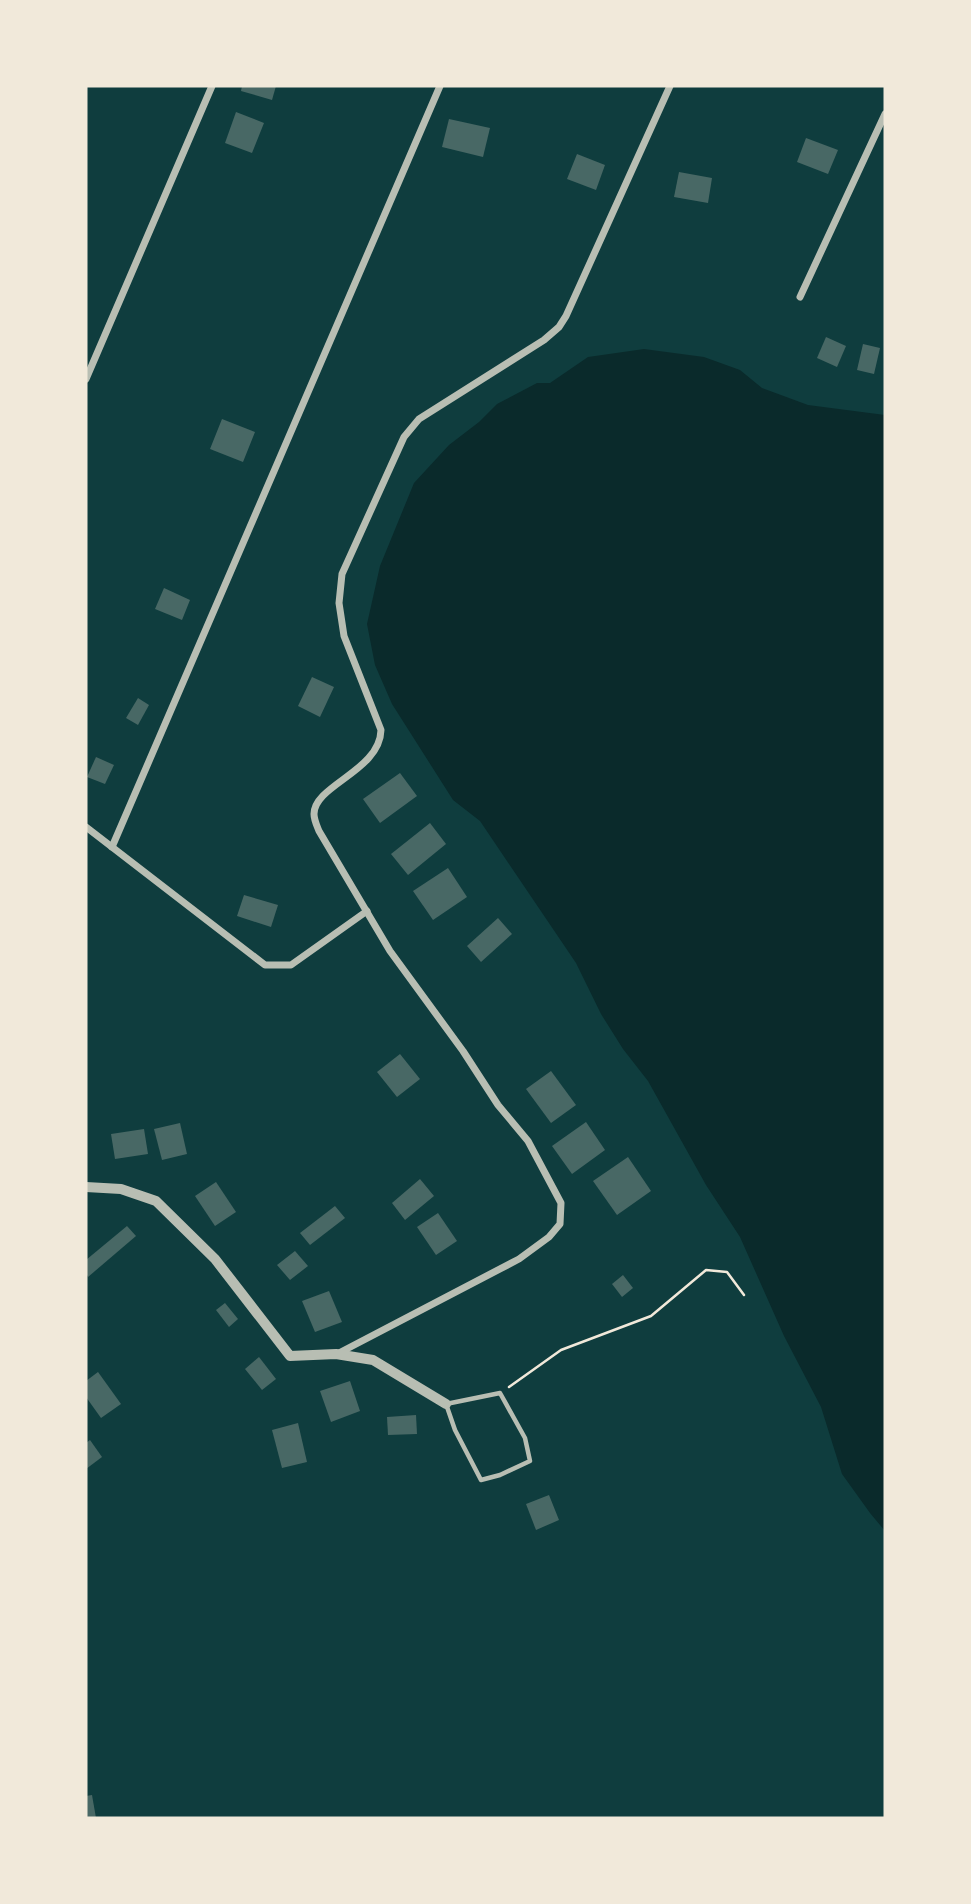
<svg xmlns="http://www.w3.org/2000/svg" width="971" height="1904" font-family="Arial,sans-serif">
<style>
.water{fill:#0a2a2b}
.building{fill:#486865}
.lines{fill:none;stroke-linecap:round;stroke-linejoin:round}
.path{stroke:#f1e9da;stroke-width:2.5}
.service{stroke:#b8beb3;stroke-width:4.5}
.minor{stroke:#b8beb3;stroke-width:7}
.tertiary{stroke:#b8beb3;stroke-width:10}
</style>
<rect width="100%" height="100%" fill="#0f3d3e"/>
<!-- water -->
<path class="water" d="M644 349 704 357 740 370 762 388 808 405 885 415V1531L870 1513 842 1474 821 1407 784 1336 740 1237 706 1185 648 1081 623 1049 601 1014 576 963 480 821 453 800 392 704 375 665 367 624 380 566 414 483 449 445 479 422 497 404 537 383H550L588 357Z"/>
<!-- building -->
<g class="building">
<path d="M242 86H276L272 100 241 91Z"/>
<path d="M236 112 264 123 252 153 225 143Z"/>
<path d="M449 119 490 128 483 157 442 147Z"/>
<path d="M806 138 838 150 828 174 797 162Z"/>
<path d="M577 154 605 165 596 190 567 179Z"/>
<path d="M679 172 712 178 708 203 674 197Z"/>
<path d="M826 337 846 346 837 367 817 358Z"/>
<path d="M863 344 880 348 874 374 857 370Z"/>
<path d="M222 419 255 432 243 462 210 449Z"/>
<path d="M164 588 190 600 182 620 155 609Z"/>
<path d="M312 677 334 687 320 717 298 706Z"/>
<path d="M138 698 149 705 138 725 126 718Z"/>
<path d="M96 757 114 765 105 784 87 777Z"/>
<path d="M400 773 417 796 380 823 363 799Z"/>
<path d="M430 823 446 844 408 875 391 854Z"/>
<path d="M448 868 467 897 433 920 413 891Z"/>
<path d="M244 895 278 905 271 927 237 916Z"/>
<path d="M498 918 512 934 481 962 467 946Z"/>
<path d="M400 1054 420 1079 397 1097 377 1072Z"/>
<path d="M551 1071 576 1105 551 1123 526 1089Z"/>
<path d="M586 1122 605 1150 572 1174 552 1146Z"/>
<path d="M180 1123 187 1154 162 1160 154 1129Z"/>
<path d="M144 1129 148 1154 115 1159 111 1134Z"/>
<path d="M628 1157 651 1191 617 1215 593 1181Z"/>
<path d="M420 1179 434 1196 405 1220 392 1203Z"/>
<path d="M216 1182 236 1212 215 1226 195 1196Z"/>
<path d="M335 1206 345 1218 310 1245 300 1233Z"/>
<path d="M438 1213 457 1241 436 1255 417 1227Z"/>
<path d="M127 1226 136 1236 88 1277 86 1273V1260Z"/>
<path d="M295 1251 308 1266 290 1280 277 1265Z"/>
<path d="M623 1275 633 1288 622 1297 612 1284Z"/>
<path d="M329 1291 342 1322 315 1332 302 1301Z"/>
<path d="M225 1303 238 1319 229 1327 216 1310Z"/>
<path d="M259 1357 276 1379 262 1390 245 1369Z"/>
<path d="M98 1372 121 1404 101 1418 86 1397V1381Z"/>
<path d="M350 1381 360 1411 331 1422 320 1391Z"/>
<path d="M416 1415 417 1434 388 1435 387 1417Z"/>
<path d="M298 1423 307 1462 282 1468 272 1430Z"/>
<path d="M90 1440 102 1457 86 1469V1443Z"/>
<path d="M549 1495 559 1520 536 1530 526 1504Z"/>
<path d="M92 1795 96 1818H86V1796Z"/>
</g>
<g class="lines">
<!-- path -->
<path class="path" d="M509 1387 561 1350 651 1316 706 1270 727 1272 744 1295"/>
<!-- service -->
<path class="service" d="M500 1393 525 1438 530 1461 500 1475 481 1480 455 1430 446 1404Z"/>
<!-- minor -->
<g class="minor">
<path d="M800 297 885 114"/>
<path d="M86 379 212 86"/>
<path d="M86 827 265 965H291L367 911"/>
<path d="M112 847 440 86"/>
<path d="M337 1354 519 1259 549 1237 560 1224 561 1203 528 1141 498 1105 463 1051 390 951 319 831C317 826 314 820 314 814 314 785 380 771 381 730L344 636 339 603 342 574 404 437 419 419 544 340 559 327 566 316 670 86"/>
</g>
<!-- tertiary -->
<path class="tertiary" d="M86 1187 121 1189 156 1201 215 1259 290 1356 336 1354 373 1360 446 1404"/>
</g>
<!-- border -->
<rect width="971" height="1904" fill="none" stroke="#f1e9da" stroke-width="175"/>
</svg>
